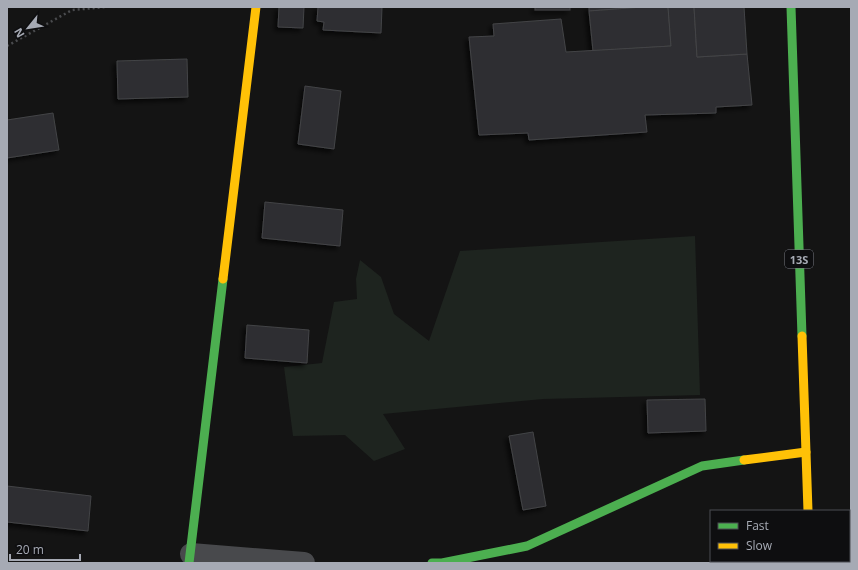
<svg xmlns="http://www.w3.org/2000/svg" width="858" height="570" font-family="'Open Sans',sans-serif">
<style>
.green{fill:#1e241f}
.building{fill:#2e2e30;stroke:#434447;filter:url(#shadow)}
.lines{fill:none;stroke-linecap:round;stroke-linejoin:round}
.path{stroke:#4a4b4e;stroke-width:2.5;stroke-dasharray:2 3;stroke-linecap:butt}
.street{stroke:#48494c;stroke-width:22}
.fast{stroke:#4caf50;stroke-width:9}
.slow{stroke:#ffc107;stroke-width:9}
.labels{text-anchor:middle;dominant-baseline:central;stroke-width:4;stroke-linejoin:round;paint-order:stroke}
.shield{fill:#0e0e10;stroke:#787b83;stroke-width:1}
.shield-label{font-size:11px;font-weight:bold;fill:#a6aab4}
</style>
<defs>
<filter id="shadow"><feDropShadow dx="-3.5" dy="3.5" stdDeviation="2" flood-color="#0009"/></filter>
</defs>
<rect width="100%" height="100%" fill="#141414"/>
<!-- green -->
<path class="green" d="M695 236 700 395 543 399 383 414 405 449 374 461 345 435 293 436 284 367 322 363 334 302 357 299 356 279 360 260 381 277 394 314 429 341 460 251Z"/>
<!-- building -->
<g class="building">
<path d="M279 7H304L303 28 278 27Z"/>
<path d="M318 7H382L381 33 323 30 324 22 317 21Z"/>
<rect x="535" y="7" width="35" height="3"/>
<path d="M589 7H643L589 11Z"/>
<path d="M643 7H668L671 46 593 51 589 11Z"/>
<path d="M668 7H694L697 57 747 54 752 105 716 107V113L645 115 647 132 529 140 528 133 479 135 469 37 494 36 493 24 561 19 566 52 671 46Z"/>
<path d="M694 7H744L747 54 697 57Z"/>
<path d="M187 59 188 97 118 99 117 61Z"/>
<path d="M305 86 341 91 334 149 298 144Z"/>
<path d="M53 113 59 150 7 158V120Z"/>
<path d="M265 202 343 210 340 246 262 238Z"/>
<path d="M247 325 309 330 307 363 245 358Z"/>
<path d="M705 399 706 431 648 433 647 400Z"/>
<path d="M533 432 546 506 523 510 509 436Z"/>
<path d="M7 486 91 496 88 531 7 522Z"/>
</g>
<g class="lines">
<!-- path -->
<path class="path" d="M7 46 72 10 106 7"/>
<!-- street -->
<path class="street" d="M191 554 304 563"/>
<!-- fast -->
<g class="fast">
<path d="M791 7 802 336"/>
<path d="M189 563 223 279"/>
<path d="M432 563H442L527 546 702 466 744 460"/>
</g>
<!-- slow -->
<g class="slow">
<path d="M223 279 256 7"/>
<path d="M802 336 808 511"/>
<path d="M744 460 806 452"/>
<path d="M810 561V563"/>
</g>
</g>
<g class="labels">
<!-- shield labels -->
<rect class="shield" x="785" y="250" width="28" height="18" rx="3"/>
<g class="shield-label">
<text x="799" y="259">13S</text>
</g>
</g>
<!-- border -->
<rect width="858" height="570" fill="none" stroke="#a6aab4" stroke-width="16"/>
<!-- legend -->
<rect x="710" y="510" width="140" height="52" fill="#0e0e10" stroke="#4b4c52"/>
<rect x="718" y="523" width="20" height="6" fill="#4caf50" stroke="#4b4c52"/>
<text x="746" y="530" font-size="12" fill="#a6aab4">Fast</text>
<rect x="718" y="543" width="20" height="6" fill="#ffc107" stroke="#4b4c52"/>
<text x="746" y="550" font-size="12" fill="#a6aab4">Slow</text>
<!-- north arrow -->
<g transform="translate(28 28) rotate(240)" stroke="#0e0e10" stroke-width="3" paint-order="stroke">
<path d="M0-3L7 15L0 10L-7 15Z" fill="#a6aab4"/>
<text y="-6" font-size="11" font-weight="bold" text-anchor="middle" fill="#a6aab4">N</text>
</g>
<!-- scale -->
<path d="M10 554v6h70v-6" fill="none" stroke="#a6aab4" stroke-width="2"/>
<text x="16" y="554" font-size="12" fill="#a6aab4" stroke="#0e0e10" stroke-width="3" paint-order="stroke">20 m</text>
</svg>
